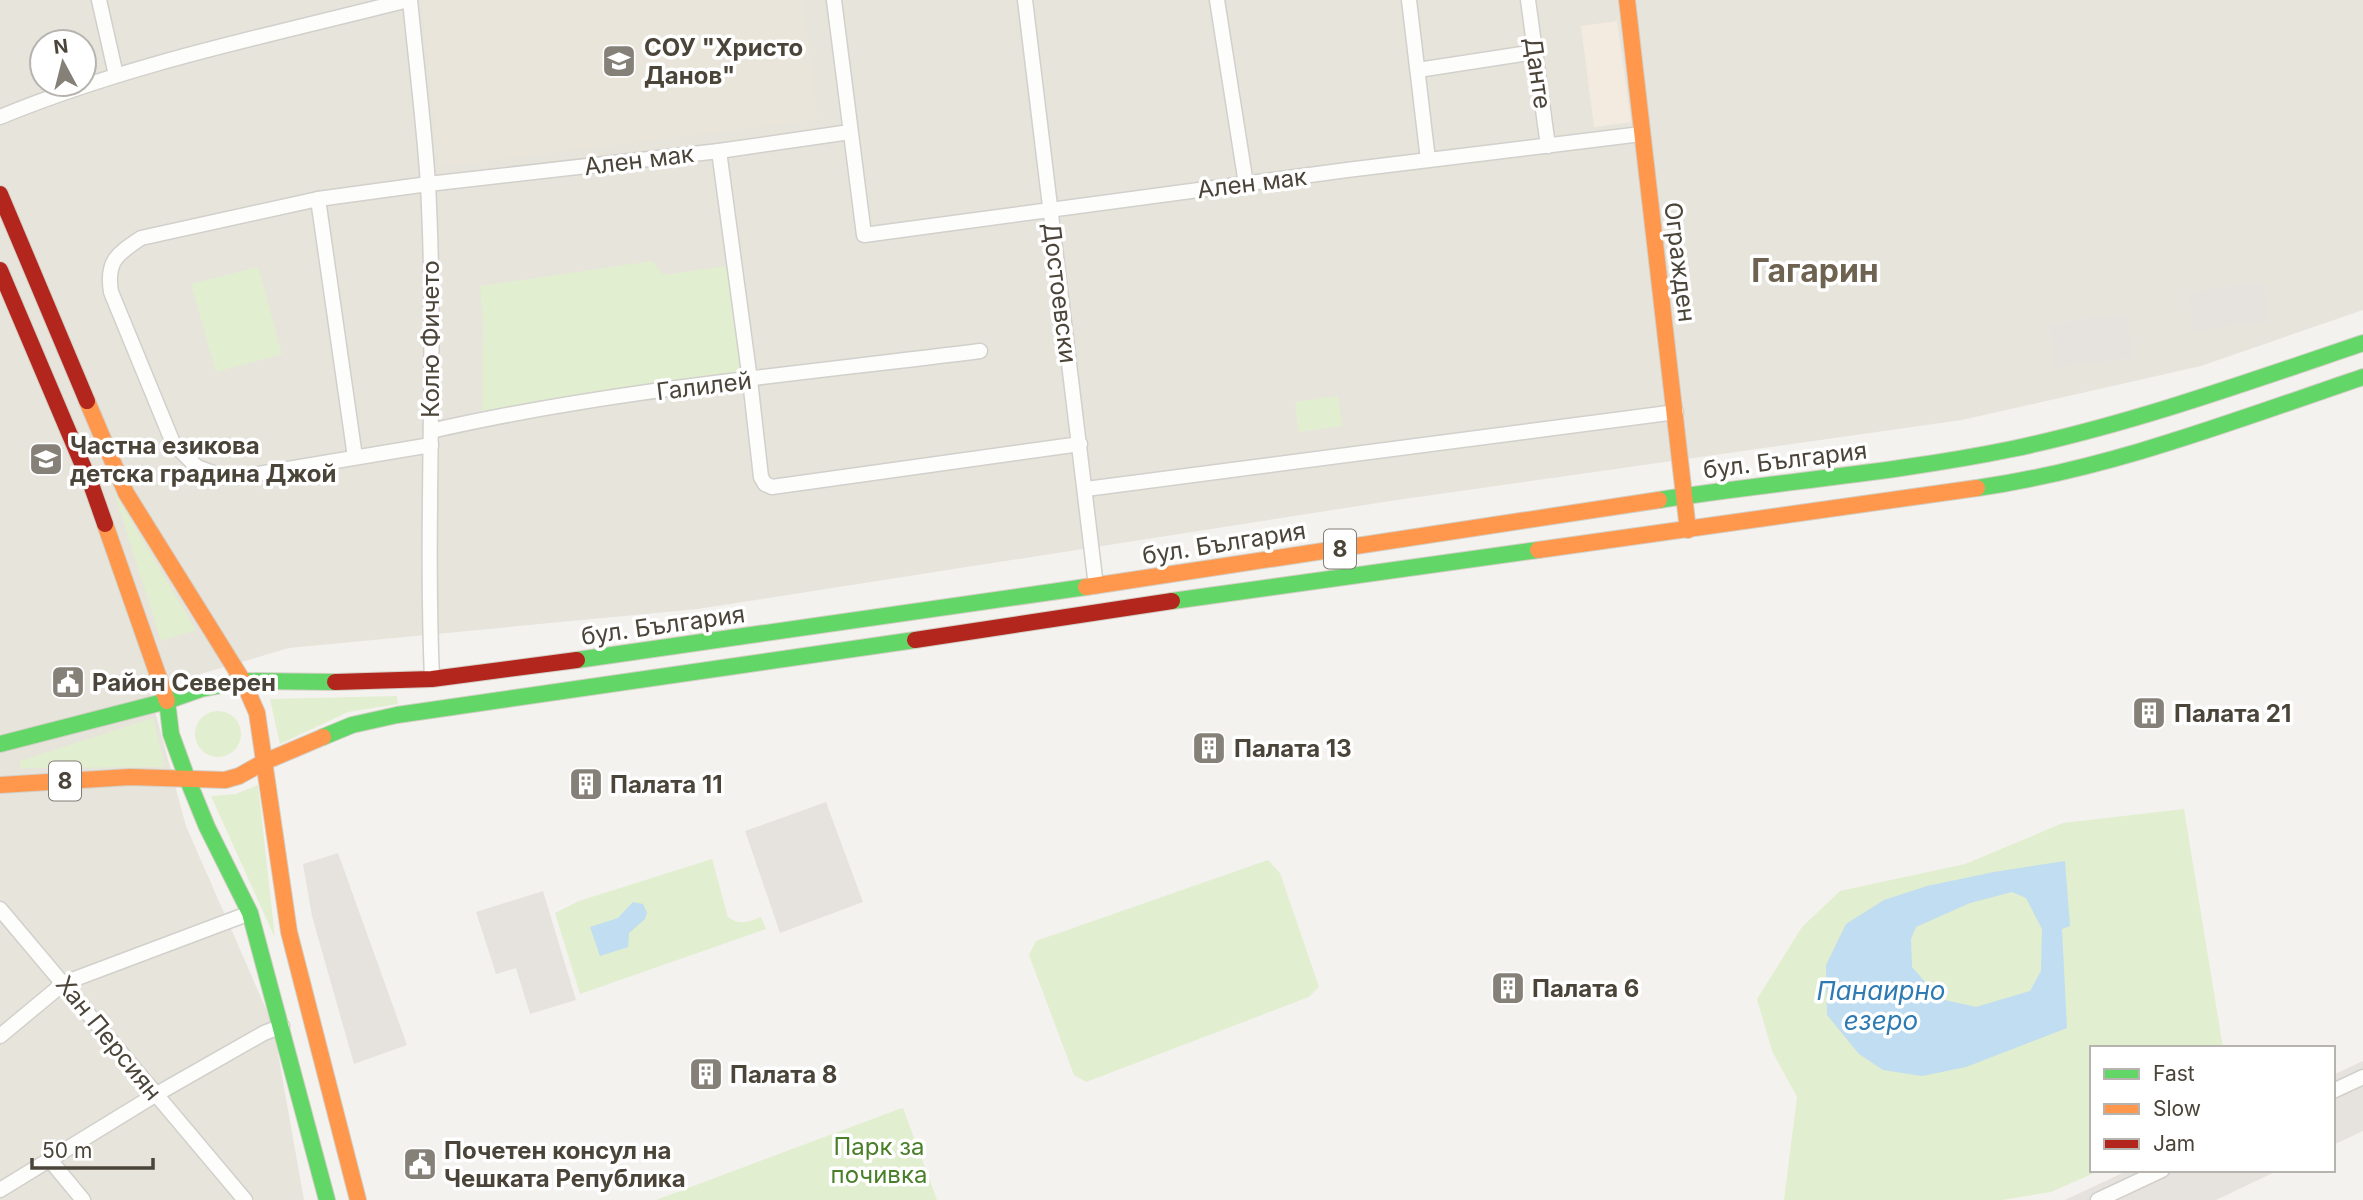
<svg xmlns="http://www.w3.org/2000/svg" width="2363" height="1200" font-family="Inter,sans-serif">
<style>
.residential{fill:#e7e4dc;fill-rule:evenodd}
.commercial{fill:#f3ebdf}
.industrial{fill:#e6e2de}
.education{fill:#eae5da}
.green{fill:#e1eecf}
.parking{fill:#e6e3df}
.water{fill:#c0ddf1;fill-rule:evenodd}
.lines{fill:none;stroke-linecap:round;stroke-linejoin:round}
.street-casing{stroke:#d2d0cb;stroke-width:17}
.fast-casing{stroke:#d3cfc5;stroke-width:18}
.slow-casing{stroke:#d3cfc5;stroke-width:18}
.jam-casing{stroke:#d3cfc5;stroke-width:18}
.street{stroke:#fdfdfc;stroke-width:14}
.fast{stroke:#63d668;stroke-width:16}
.slow{stroke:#ff974d;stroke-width:16}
.jam{stroke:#b3261e;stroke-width:16}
.labels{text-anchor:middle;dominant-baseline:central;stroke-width:7;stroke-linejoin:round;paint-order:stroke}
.shield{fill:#fff;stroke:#817c74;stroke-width:2}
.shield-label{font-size:23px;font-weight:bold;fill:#4b4439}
.poi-label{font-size:24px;font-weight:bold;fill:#4b4439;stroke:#fff;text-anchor:start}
.street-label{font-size:24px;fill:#4b4439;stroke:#fff}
.park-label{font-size:24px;fill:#4a7f2a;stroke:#fff}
.water-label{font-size:26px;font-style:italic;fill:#2e7ab2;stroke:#fff}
.district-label{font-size:32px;font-weight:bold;fill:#6e6250;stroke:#fff}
</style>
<rect width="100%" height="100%" fill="#f4f2ee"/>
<!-- residential -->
<path class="residential" d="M0 0H2363V310L2201 366 1962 420 1397 500 698 609 289 648 149 689 186 826 273 1025 304 1200H0ZM42 42H84V84H42Z"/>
<!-- commercial -->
<path class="commercial" d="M1617 21 1631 122 1594 127 1581 26Z"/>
<!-- industrial -->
<g class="industrial">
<path d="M2363 1061V1131L2333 1145V1075Z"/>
<path d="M2129 1170H2279L2216 1200H2065Z"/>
</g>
<!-- education -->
<path class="education" d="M432 0H803L817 120 439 167 422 2Z"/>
<!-- green -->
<g class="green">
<path d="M652 261 664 275 727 266 742 374 600 392 482 412 483 324 480 286Z"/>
<path d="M258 267 282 354 216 372 191 284Z"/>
<path d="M1338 396 1342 426 1299 432 1295 402Z"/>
<path d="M114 492 196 630 161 641Z"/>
<path d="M397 696 398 704 348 712 280 744 270 699Z"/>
<circle cx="218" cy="734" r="23"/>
<path d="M153 718 165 767 20 768V761Z"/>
<path d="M258 785 275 938 211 796 236 794Z"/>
<path d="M2184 809 2223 1048H2092V1170H2101L2051 1192 2002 1200H1784L1797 1097 1772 1051 1757 999 1802 927 1840 891 1965 864 2063 823Z"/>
<path d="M712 859 728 917C740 926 748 922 761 917L766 929 580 994 555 913 579 901Z"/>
<path d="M1268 860 1280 873 1319 987 1309 997 1086 1082 1074 1075 1029 955 1036 941Z"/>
<path d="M903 1108 937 1200H656L902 1108Z"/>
</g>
<!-- parking -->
<g class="parking">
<path d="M2264 282 2269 321 2194 331 2189 292Z"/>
<path d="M2126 314 2132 357 2055 368 2049 324Z"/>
<path d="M826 802 863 902 780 933 745 831Z"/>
<path d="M338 853 407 1045 354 1064 312 916 303 864Z"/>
<path d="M543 891 576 1000 530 1014 516 968 496 974 476 912Z"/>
</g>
<!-- water -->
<g class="water">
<path d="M2065 861 2070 926 2062 929 2067 1028 1966 1067 1922 1076 1883 1070 1859 1054 1827 1015 1826 965 1846 924 1884 900 1927 886 1994 872ZM2012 892 2026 898 2042 929 2041 971 2030 991 1976 1007 1940 999 1912 967 1911 939 1916 927 1970 903Z"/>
<path d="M633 902 643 904 647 913 645 919 629 933 628 947 600 956 590 927 618 918Z"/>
</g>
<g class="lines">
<!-- street casing -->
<g class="street-casing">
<g id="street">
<path d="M99 0 116 75"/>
<path d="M410 0C416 62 424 123 428 185 437 350 425 514 432 679"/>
<path d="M834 0 864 235 1347 170 1641 134"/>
<path d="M1025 0 1096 586"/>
<path d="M1217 0 1246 184"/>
<path d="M1409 0 1428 160"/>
<path d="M1528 0 1548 146"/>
<path d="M1418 70 1535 52"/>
<path d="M0 117C131 63 271 35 408 0"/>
<path d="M719 151 750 380 761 477 765 484 772 487 1080 444"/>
<path d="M318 199 355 457"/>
<path d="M431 431C609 390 798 374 980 351"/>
<path d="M431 445 240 477H224L197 467 173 443 111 292C106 261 117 254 141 238L318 199 428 184 719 151 850 132"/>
<path d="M1086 489 1676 412"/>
<path d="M0 909 245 1200"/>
<path d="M0 1036 64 983 250 913"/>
<path d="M2333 1091 2363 1077"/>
<path d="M50 1160 83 1200"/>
<path d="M0 1190 155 1095 264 1033 282 1026"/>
<path d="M2098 1200 2162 1170"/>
</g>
</g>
<!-- fast casing -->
<g class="fast-casing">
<g id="fast">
<path d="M1977 488C2110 469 2236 420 2363 377"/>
<path d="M1659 500C1776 482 1895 473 2012 449 2131 424 2248 382 2363 343"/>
<path d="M1172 601 1538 550"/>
<path d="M577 660 1086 587"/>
<path d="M167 701 171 734 187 778 207 827 250 913 327 1200"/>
<path d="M323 737 352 725 397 715 915 640"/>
<path d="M0 744 167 701 201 689 243 681 335 682"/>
</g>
</g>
<!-- slow casing -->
<g class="slow-casing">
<g id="slow">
<path d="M1627 0 1688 530"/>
<path d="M87 401 126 493 243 681"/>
<path d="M105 524 167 701"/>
<path d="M1538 550 1977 488"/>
<path d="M1086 587 1659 500"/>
<path d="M243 681 257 713 289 932 358 1200"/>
<path d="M0 785 130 777 225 780 239 776 264 762 323 737"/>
</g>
</g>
<!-- jam casing -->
<g class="jam-casing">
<g id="jam">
<path d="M0 194 87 401"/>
<path d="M0 270 92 487 105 524"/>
<path d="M915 640 1172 601"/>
<path d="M335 682 432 679 577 660"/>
</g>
</g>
<!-- street -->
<use href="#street" class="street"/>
<!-- fast -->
<use href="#fast" class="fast"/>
<!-- slow -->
<use href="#slow" class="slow"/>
<!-- jam -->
<use href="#jam" class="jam"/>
</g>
<!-- icons -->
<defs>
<g id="school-square" transform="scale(1.75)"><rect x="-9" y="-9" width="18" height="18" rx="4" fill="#868178" stroke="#fff"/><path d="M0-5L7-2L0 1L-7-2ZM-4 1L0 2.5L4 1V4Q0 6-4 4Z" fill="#fff"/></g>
<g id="civic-square" transform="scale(1.75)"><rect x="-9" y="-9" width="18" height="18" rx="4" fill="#868178" stroke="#fff"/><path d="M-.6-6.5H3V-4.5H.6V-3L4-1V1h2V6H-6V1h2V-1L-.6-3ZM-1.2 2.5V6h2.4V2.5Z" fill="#fff"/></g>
<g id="building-square" transform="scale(1.75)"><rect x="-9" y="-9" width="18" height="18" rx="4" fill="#868178" stroke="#fff"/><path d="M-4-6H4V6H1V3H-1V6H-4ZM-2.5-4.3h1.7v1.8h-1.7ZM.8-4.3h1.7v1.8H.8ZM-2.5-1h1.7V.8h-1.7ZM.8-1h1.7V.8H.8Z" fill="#fff"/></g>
</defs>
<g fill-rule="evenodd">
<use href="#school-square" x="619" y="61"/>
<use href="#school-square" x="46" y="459"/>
<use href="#civic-square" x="68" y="682"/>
<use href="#building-square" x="2149" y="713"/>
<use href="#building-square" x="1209" y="748"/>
<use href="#building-square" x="586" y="784"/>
<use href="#building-square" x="1508" y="988"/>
<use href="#building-square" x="706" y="1074"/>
<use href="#civic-square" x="420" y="1164"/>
</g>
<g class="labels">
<!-- shield labels -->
<g class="shield">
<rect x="1324" y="529.5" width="32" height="39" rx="5"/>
<rect x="49" y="761.5" width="32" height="39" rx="5"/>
</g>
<g class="shield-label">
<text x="1340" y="549">8</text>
<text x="65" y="781">8</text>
</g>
<!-- poi labels -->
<g class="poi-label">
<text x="644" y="47">СОУ "Христо<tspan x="644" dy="28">Данов"</tspan></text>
<text x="70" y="445">Частна езикова<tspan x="70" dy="28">детска градина Джой</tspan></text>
<text x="92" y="682">Район Северен</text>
<text x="2174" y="713">Палата 21</text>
<text x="1234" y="748">Палата 13</text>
<text x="610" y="784">Палата 11</text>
<text x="1532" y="988">Палата 6</text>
<text x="730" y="1074">Палата 8</text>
<text x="444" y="1150">Почетен консул на<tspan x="444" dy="28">Чешката Република</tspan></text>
</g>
<!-- street labels -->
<g class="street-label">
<text transform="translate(1538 73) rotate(82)">Данте</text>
<text transform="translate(639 160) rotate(-7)">Ален мак</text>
<text transform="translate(1252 183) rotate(-7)">Ален мак</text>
<text transform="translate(1680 262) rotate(83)">Огражден</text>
<text transform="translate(1060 293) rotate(83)">Достоевски</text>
<text transform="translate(430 339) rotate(-90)">Колю Фичето</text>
<text transform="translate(704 386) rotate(-7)">Галилей</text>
<text transform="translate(1785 460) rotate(-7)">бул. България</text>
<text transform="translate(1224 543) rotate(-9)">бул. България</text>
<text transform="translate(663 625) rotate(-8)">бул. България</text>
<text transform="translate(109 1038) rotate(51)">Хан Персиян</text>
</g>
<!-- park labels -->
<g class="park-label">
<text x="879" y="1146">Парк за<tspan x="879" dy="28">почивка</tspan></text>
</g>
<!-- water labels -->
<g class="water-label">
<text x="1881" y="990">Панаирно<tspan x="1881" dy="30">езеро</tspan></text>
</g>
<!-- district labels -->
<g class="district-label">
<text x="1815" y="270">Гагарин</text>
</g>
</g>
<!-- legend -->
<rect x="2090" y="1046" width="245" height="126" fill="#ffffff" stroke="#b7b4b0" stroke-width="2"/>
<rect x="2104" y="1069" width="35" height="10" fill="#63d668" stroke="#b7b4b0" stroke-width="2"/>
<text x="2153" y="1081" font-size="21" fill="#4b4439">Fast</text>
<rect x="2104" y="1104" width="35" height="10" fill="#ff974d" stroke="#b7b4b0" stroke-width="2"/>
<text x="2153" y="1116" font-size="21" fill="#4b4439">Slow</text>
<rect x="2104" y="1139" width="35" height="10" fill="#b3261e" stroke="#b7b4b0" stroke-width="2"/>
<text x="2153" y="1151" font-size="21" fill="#4b4439">Jam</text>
<!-- north arrow -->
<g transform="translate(63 63) rotate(353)"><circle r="33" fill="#ffffff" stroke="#b7b4b0" stroke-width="2"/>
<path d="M0-5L12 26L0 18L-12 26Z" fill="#868178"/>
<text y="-10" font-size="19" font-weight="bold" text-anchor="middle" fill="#4b4439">N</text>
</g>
<!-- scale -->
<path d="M32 1158v10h121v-10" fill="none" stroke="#4b4439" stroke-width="3.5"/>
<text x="42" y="1158" font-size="21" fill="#4b4439" stroke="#ffffff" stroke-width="5" paint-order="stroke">50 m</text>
</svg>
